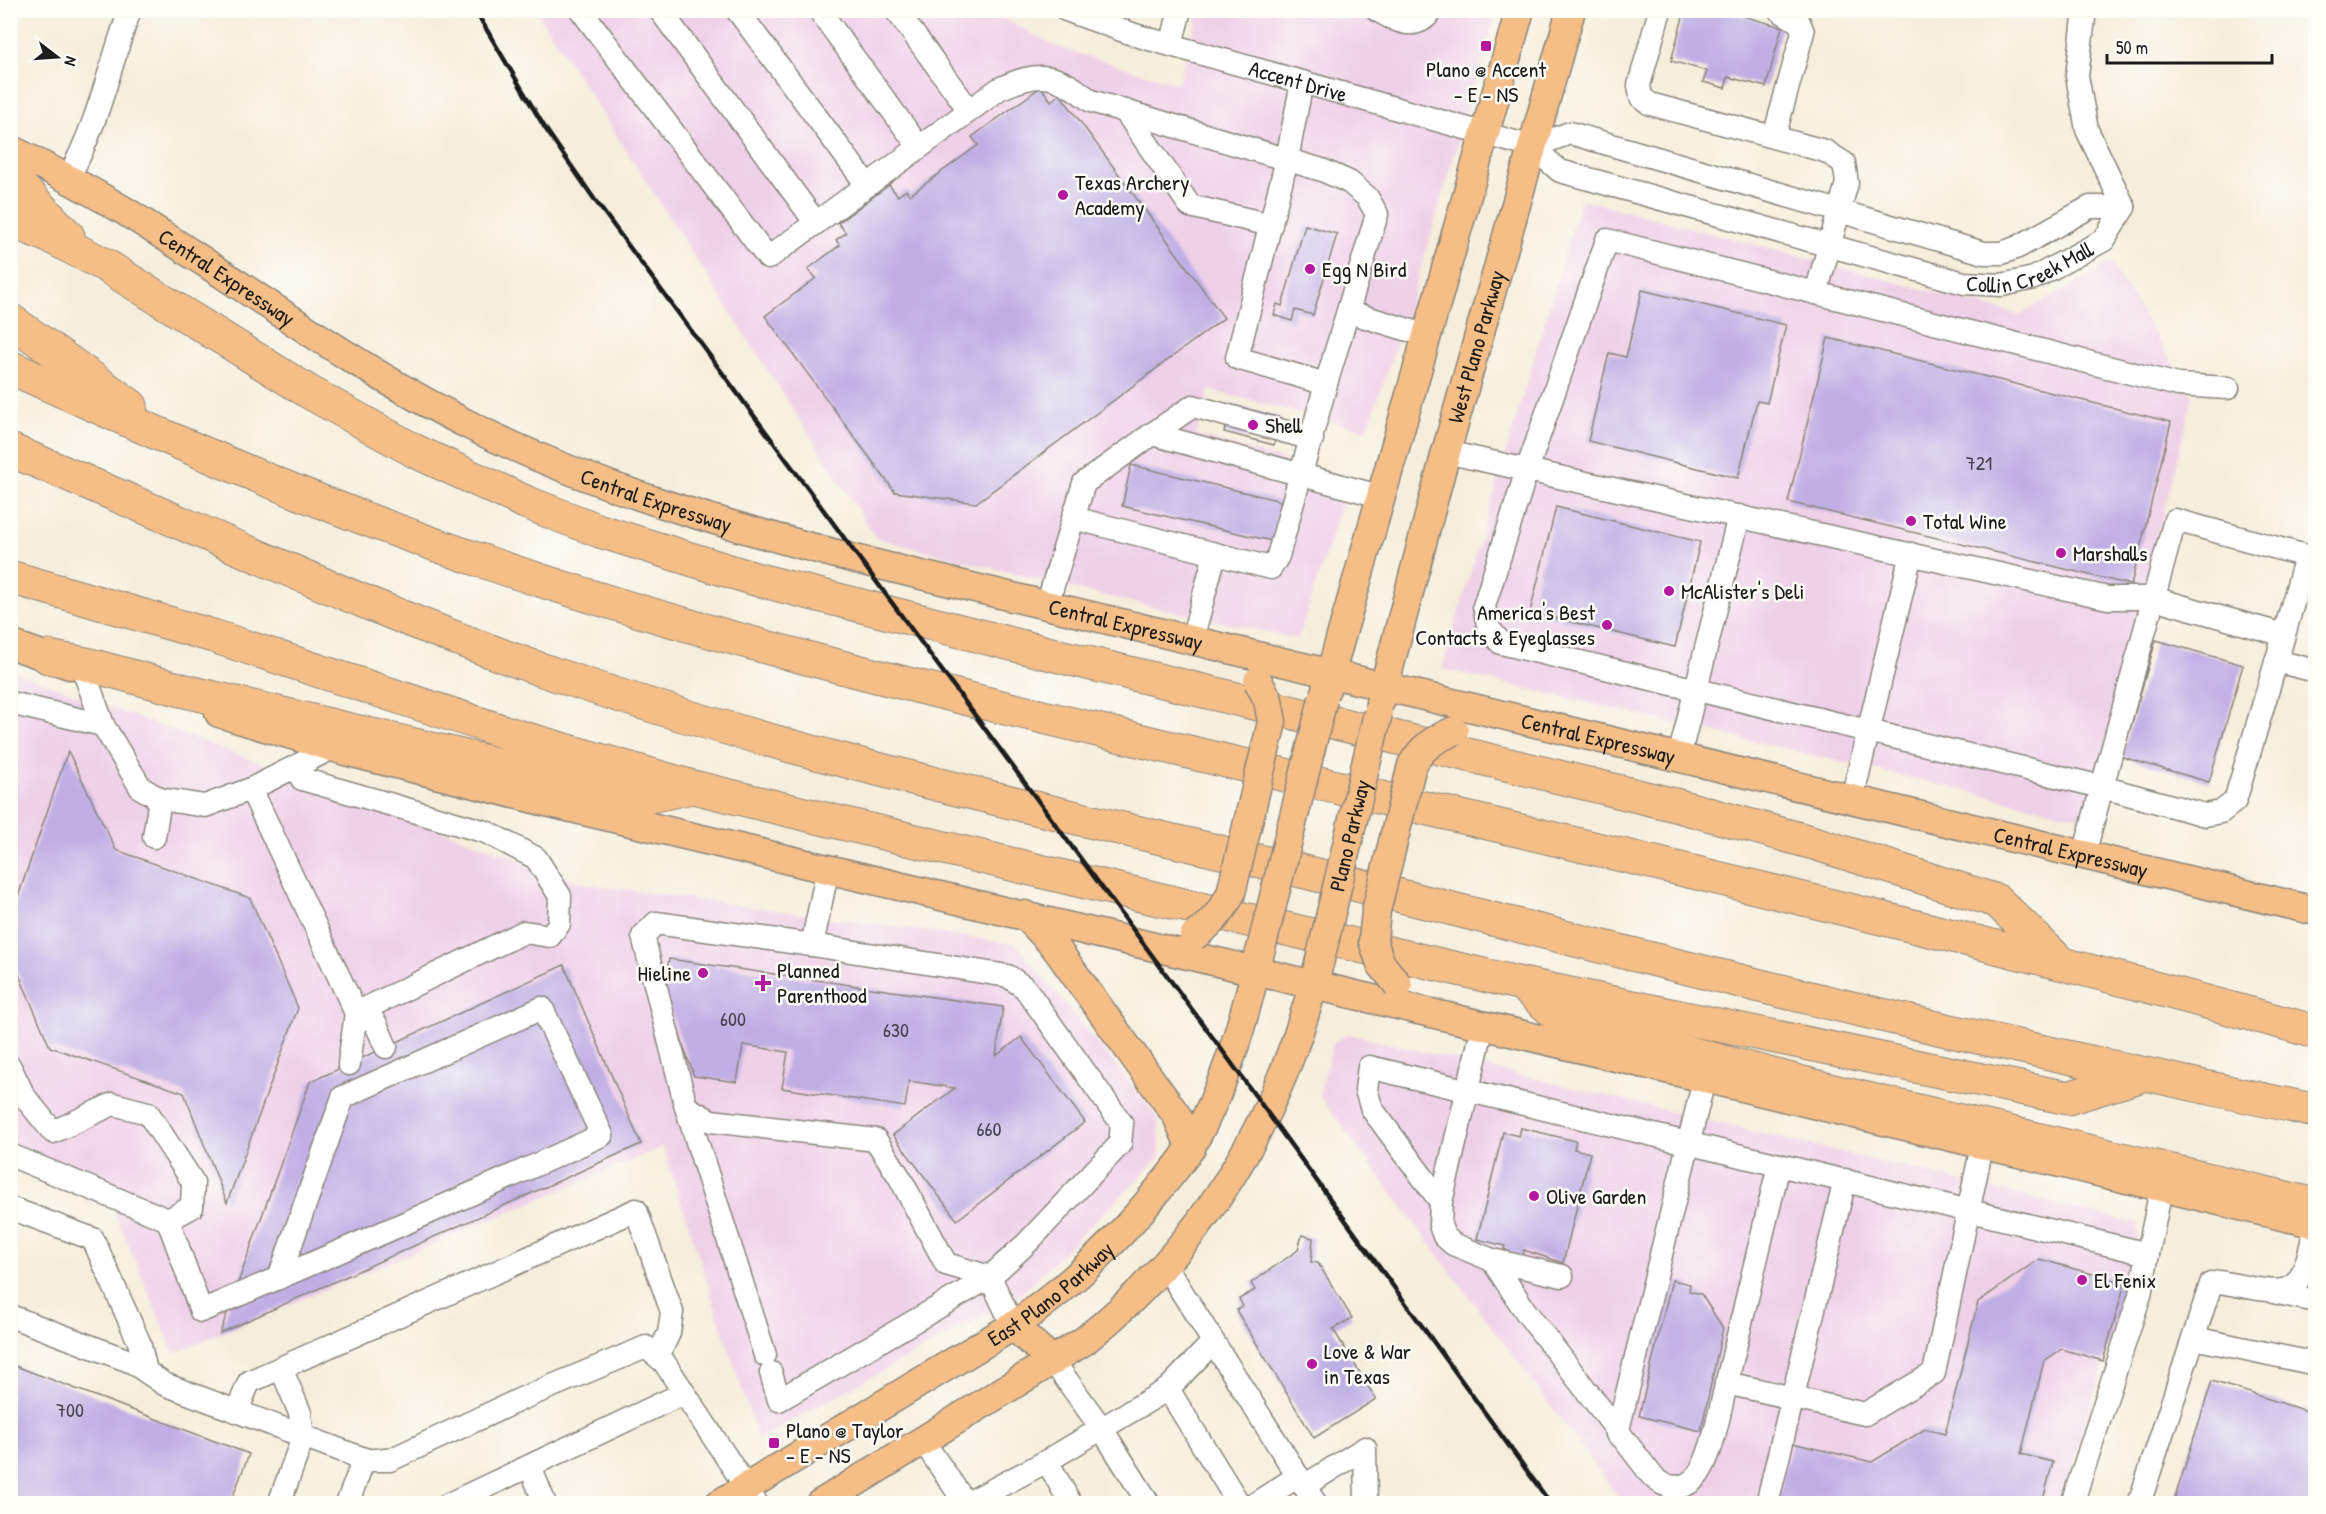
<svg xmlns="http://www.w3.org/2000/svg" width="2326" height="1514" font-family="'Patrick Hand',sans-serif">
<style>
.built{fill:#eed0e7}
.building{fill:#bfafe4}
.lines{fill:none;stroke-linecap:round;stroke-linejoin:round}
.minor-casing{stroke:#89857c;stroke-width:25}
.major-casing{stroke:#89857c;stroke-width:31}
.highway-casing{stroke:#89857c;stroke-width:35}
.minor{stroke:#fff;stroke-width:22}
.major{stroke:#f6be87;stroke-width:28}
.highway{stroke:#f6be87;stroke-width:33}
.rail{stroke:#1c1c1c;stroke-width:4.5}
.major-bridge-casing{stroke:#89857c;stroke-width:31;stroke-linecap:butt}
.major-bridge{stroke:#f6be87;stroke-width:28}
.poi-dot{fill:#b5179e;stroke:#fdfcf7;stroke-width:2}
.labels{text-anchor:middle;dominant-baseline:central;stroke-width:5;stroke-linejoin:round;paint-order:stroke}
.number-label{font-size:20px;fill:#45414e}
.poi-label{font-size:22px;fill:#1c1c1c;stroke:#fdfcf7;text-anchor:start}
.street-label{font-size:22px;fill:#1c1c1c;stroke:#fdfcf7}
</style>
<rect width="100%" height="100%" fill="#fdfcf7"/>
<filter id="ink" filterUnits="userSpaceOnUse"><feTurbulence type="fractalNoise" baseFrequency=".0167" numOctaves="2"/><feDisplacementMap in="SourceGraphic" scale="12" xChannelSelector="R" yChannelSelector="G"/><feConvolveMatrix kernelMatrix="1 2 1 2 8 2 1 2 1" color-interpolation-filters="sRGB"/></filter>
<filter id="wash" filterUnits="userSpaceOnUse"><feTurbulence type="fractalNoise" baseFrequency=".008" numOctaves="4" result="noise"/><feDisplacementMap in="SourceGraphic" scale="24" xChannelSelector="R" yChannelSelector="G"/><feGaussianBlur stdDeviation="1.35" result="paint"/><feColorMatrix in="noise" values="0 0 0 0 0 0 0 0 0 0 0 0 0 0 0 0 0 1.4 0 .05"/><feComposite in="paint" operator="in"/></filter>
<g filter="url(#wash)">
<rect width="100%" height="100%" fill="#f6eedc"/>
<!-- built -->
<g class="built">
<path d="M536 11H990L1057 47 1178 84 1199 11H1497L1410 305 1367 430 1209 390 1196 435 1350 479 1298 639 1078 590 876 538Z"/>
<path d="M1581 199 2020 315 2110 263 2193 396 2087 819 1442 669Z"/>
<path d="M10 670 586 884 1016 944 1158 1117 1160 1157 1018 1297 758 1439 663 1147 174 1353 113 1209 11 1169Z"/>
<path d="M1349 1034 2139 1224 2128 1284 2062 1503H1623L1319 1095 1333 1043Z"/>
</g>
<g id="blocks">
<!-- building -->
<g class="building">
<path d="M1685 10H1721L1782 27 1766 87 1728 77 1725 88 1703 82 1707 71 1671 61Z"/>
<path d="M1041 87 1051 101 1060 94 1224 318 976 503 895 492 765 316 816 278 808 269 840 245 836 240 846 233 838 223 889 185 898 196 906 190 910 195 978 145 972 137Z"/>
<path d="M1305 225 1337 234 1313 315 1295 310 1292 321 1274 315 1277 304 1282 306Z"/>
<path d="M1642 290 1786 325 1767 403 1757 401 1738 478 1588 441 1609 353 1626 357Z"/>
<path d="M1828 338 2171 422 2131 585 1788 502Z"/>
<path d="M1232 405 1281 418 1274 445 1224 432Z"/>
<path d="M1131 465 1281 501 1272 541 1122 506Z"/>
<path d="M1556 507 1700 542 1675 647 1530 612Z"/>
<path d="M2156 640 2243 665 2209 782 2122 757Z"/>
<path d="M68 751 116 850 250 898 298 1008 227 1203 184 1093 50 1047 10 954V920Z"/>
<path d="M669 959 1003 1007 996 1056 1021 1037 1085 1122 957 1220 893 1135 955 1088 909 1081 905 1107 782 1088 788 1052 743 1045 737 1082 694 1076 664 991Z"/>
<path d="M564 965 641 1144 220 1333 310 1082Z"/>
<path d="M1521 1128 1576 1141 1574 1149 1590 1153 1563 1263 1524 1250 1523 1256 1509 1252 1504 1249 1505 1246 1477 1239 1503 1132 1519 1136Z"/>
<path d="M1302 1235 1313 1238 1311 1262 1318 1263 1352 1318 1333 1329 1376 1399 1314 1438 1236 1310 1243 1306 1239 1299 1255 1290 1251 1283 1298 1250Z"/>
<path d="M2039 1259 2125 1283 2103 1361 2062 1349 2044 1361 2021 1454 2053 1462 2042 1504H1777L1792 1443 1872 1462 1925 1429 1945 1434 1978 1302Z"/>
<path d="M1672 1280 1690 1284 1689 1291 1701 1294 1723 1328 1701 1431 1639 1416Z"/>
<path d="M10 1364 249 1454 230 1504H10Z"/>
<path d="M2212 1381 2316 1414V1504H2173Z"/>
</g>
</g>
</g>
<g filter="url(#ink)">
<use href="#blocks" fill-opacity="0" stroke="#89857c" stroke-width="1.5"/>
<g class="lines">
<!-- minor casing -->
<g class="minor-casing">
<g id="minor">
<path d="M581 10 768 258 999 89C1040 70 1056 73 1091 101L1322 170 1349 182 1367 197 1377 214 1326 384 1237 358 1287 159 1302 82"/>
<path d="M660 10 816 223"/>
<path d="M737 10 867 185"/>
<path d="M819 10 919 147"/>
<path d="M896 10 969 110"/>
<path id="s1" d="M1066 10 1135 35 1532 147 1560 171 1964 283 2002 285 2034 278 2104 240 2124 207"/>
<path d="M1377 10C1396 21 1416 33 1432 10"/>
<path d="M1660 10 1639 85 1641 97 1650 104 1825 151 1844 163 1847 183 1816 293"/>
<path d="M2085 10 2077 76 2087 130 2124 207"/>
<path d="M1171 45 1180 10"/>
<path d="M1125 111 1190 206 1271 225"/>
<path d="M1774 137 1803 32 1799 22 1779 10"/>
<path d="M1532 147 1570 133 1984 253H2002L2018 247 2090 207H2124"/>
<path d="M68 178C98 125 109 67 130 10"/>
<path d="M1349 312 1425 335"/>
<path d="M1152 434 1193 406 1312 439"/>
<path d="M1446 452 1527 470 1607 240 2178 385 2228 388"/>
<path d="M1073 518 1271 568 1278 556 1326 384"/>
<path d="M1047 605 1084 483 1152 434 1379 496"/>
<path d="M1192 640 1215 554"/>
<path d="M2276 661 2316 671"/>
<path d="M83 669 103 725 141 788 160 799 205 806 251 789 332 748"/>
<path d="M10 703 103 725"/>
<path d="M1679 757 1739 516"/>
<path d="M251 789 356 1013 524 932 550 936 559 924 560 896 536 858 486 832 302 779"/>
<path d="M1852 799 1911 554"/>
<path d="M154 837 160 799"/>
<path d="M2084 855 2102 787 2205 815 2221 812 2235 801 2284 635 2153 598H2108L1527 470 1484 606 1489 629 1501 643 2102 787 2175 520 2306 556 2284 635"/>
<path d="M828 868 812 945 656 923 643 936 686 1107 711 1121 876 1140 900 1178 946 1264 990 1277 1013 1326"/>
<path d="M349 1064 356 1013 375 1022 386 1047"/>
<path d="M10 1067 24 1096 53 1132 113 1104 148 1113 193 1182 192 1207 168 1220 10 1155"/>
<path d="M686 1107 765 1355"/>
<path d="M1779 1165 2148 1254 2161 1189"/>
<path d="M1441 1202 1372 1109 1366 1090 1369 1067 1779 1165C1762 1235 1745 1306 1728 1377 1721 1402 1713 1458 1696 1477 1684 1491 1665 1489 1653 1477L1526 1312 1492 1260 1453 1244 1444 1236 1440 1225 1441 1202 1483 1026"/>
<path d="M10 1208 93 1239 139 1342 146 1371"/>
<path d="M168 1220 201 1311C335 1254 469 1196 602 1135L542 1008 343 1097 279 1278"/>
<path d="M1492 1260 1562 1276"/>
<path d="M1165 1265 1304 1486 1365 1448 1366 1504"/>
<path d="M2273 1292 2316 1301"/>
<path d="M10 1316 132 1362 164 1384 367 1460H390L521 1399 646 1347 664 1362 757 1504"/>
<path d="M2194 1338 2316 1364"/>
<path d="M1053 1361 1102 1429 1149 1504"/>
<path d="M771 1373 779 1400 990 1277 1027 1243 1120 1144 1122 1124 1025 988 1008 976 812 945"/>
<path d="M1726 1383 1865 1414 1934 1373 1982 1146"/>
<path d="M1168 1389 1239 1504"/>
<path d="M237 1411 249 1382 636 1210 672 1312 669 1333 658 1356"/>
<path d="M1617 1434 1704 1080"/>
<path d="M923 1441 966 1504"/>
<path d="M1047 1461 1071 1504"/>
<path d="M530 1466 545 1504"/>
<path d="M1304 1486 1316 1504"/>
<path d="M279 1504 303 1437 300 1413 281 1368"/>
<path d="M347 1504 364 1459"/>
<path d="M449 1504 684 1393"/>
<path d="M966 1504 1047 1461 1168 1389 1213 1342"/>
<path d="M1255 1504 1298 1476"/>
<path d="M1767 1504 1845 1180"/>
<path d="M2072 1504 2140 1295 2148 1254"/>
<path d="M2139 1504 2211 1284 2220 1282C2295 1296 2299 1303 2316 1224"/>
</g>
</g>
<!-- major casing -->
<g class="major-casing">
<g id="major">
<path id="s2" d="M10 149C50 169 90 190 128 213 241 283 348 364 467 424 591 487 725 525 859 560L2316 911"/>
<path d="M10 644 70 665"/>
<path d="M1326 689 1520 10"/>
<path id="s3" d="M1380 702 1446 452 1571 10"/>
<path d="M219 713 345 751 542 801 2316 1224"/>
<path d="M1025 915 1055 947 1177 1116 1191 1148"/>
<path d="M1013 1326 1053 1361"/>
<path id="s4" d="M719 1504 1013 1326C1070 1287 1116 1243 1159 1189 1170 1175 1183 1161 1192 1145 1226 1084 1244 1020 1260 952"/>
<path d="M820 1504 1084 1341C1206 1244 1280 1118 1318 967"/>
</g>
</g>
<!-- highway casing -->
<g class="highway-casing">
<g id="highway">
<path d="M10 176 68 236"/>
<path d="M10 220 51 237 105 265 309 392 415 451 525 502 600 531 755 579 1067 658 1675 805 1814 843 1997 901 2060 962"/>
<path d="M10 320 131 406"/>
<path d="M10 367C169 440 325 508 491 564 727 644 971 700 1214 758 1582 846 1951 930 2316 1032"/>
<path d="M10 450C197 527 378 615 569 679 810 760 1059 813 1305 872 1504 921 1703 974 1903 1020 2040 1052 2178 1081 2316 1111"/>
<path d="M10 577 213 636 517 736 693 787 1085 882 1522 984 2068 1098 2143 1075"/>
<path d="M48 657 86 664 189 692 641 798 688 788"/>
<path d="M1524 986 1562 1019 1829 1090 2316 1205"/>
</g>
</g>
<!-- minor -->
<use href="#minor" class="minor"/>
<!-- major -->
<use href="#major" class="major"/>
<!-- highway -->
<use href="#highway" class="highway"/>
<!-- rail -->
<path class="rail" d="M475 10 545 128 597 203 1230 1061 1551 1504"/>
<!-- major-bridge casing -->
<g class="major-bridge-casing">
<g id="major-bridge">
<path d="M1194 936C1211 924 1222 912 1231 893L1272 722 1268 700 1258 681"/>
<path d="M1261 949 1323 699"/>
<path id="s5" d="M1319 964 1378 713"/>
<path d="M1398 985 1381 964 1373 941 1376 911 1412 765C1423 746 1435 739 1454 731"/>
</g>
</g>
<!-- major-bridge -->
<use href="#major-bridge" class="major-bridge"/>
</g>
</g>
<!-- markers -->
<g class="poi-dot">
<rect x="1480" y="40" width="12" height="12" rx="3"/>
<circle cx="1063" cy="195" r="6"/>
<circle cx="1310" cy="269" r="6"/>
<circle cx="1253" cy="425" r="6"/>
<circle cx="1911" cy="521" r="6"/>
<circle cx="2061" cy="553" r="6"/>
<circle cx="1669" cy="591" r="6"/>
<circle cx="1607" cy="625" r="6"/>
<circle cx="703" cy="973" r="6"/>
<path d="M760 974h6v6h6v6h-6v6h-6v-6h-6v-6h6z"/>
<circle cx="1534" cy="1196" r="6"/>
<circle cx="2082" cy="1280" r="6"/>
<circle cx="1312" cy="1364" r="6"/>
<rect x="768" y="1437" width="12" height="12" rx="3"/>
</g>
<g class="labels">
<!-- number labels -->
<g class="number-label">
<text x="1979" y="462">721</text>
<text x="733" y="1018">600</text>
<text x="896" y="1029">630</text>
<text x="989" y="1128">660</text>
<text x="70" y="1409">700</text>
</g>
<!-- poi labels -->
<g class="poi-label">
<text x="1486" y="69" text-anchor="middle">Plano @ Accent<tspan x="1486" dy="25">- E - NS</tspan></text>
<text x="1075" y="182">Texas Archery<tspan x="1075" dy="25">Academy</tspan></text>
<text x="1322" y="269">Egg N Bird</text>
<text x="1265" y="425">Shell</text>
<text x="1923" y="521">Total Wine</text>
<text x="2073" y="553">Marshalls</text>
<text x="1681" y="591">McAlister's Deli</text>
<text x="1595" y="612" text-anchor="end">America's Best<tspan x="1595" dy="25">Contacts &amp; Eyeglasses</tspan></text>
<text x="777" y="970">Planned<tspan x="777" dy="25">Parenthood</tspan></text>
<text x="691" y="973" text-anchor="end">Hieline</text>
<text x="1546" y="1196">Olive Garden</text>
<text x="2094" y="1280">El Fenix</text>
<text x="1324" y="1351">Love &amp; War<tspan x="1324" dy="25">in Texas</tspan></text>
<text x="786" y="1430">Plano @ Taylor<tspan x="786" dy="25">- E - NS</tspan></text>
</g>
<!-- street labels -->
<g class="street-label">
<text stroke="none"><textPath href="#s1" startOffset="243">Accent Drive</textPath></text>
<text stroke="none"><textPath href="#s1" startOffset="1011">Collin Creek Mall</textPath></text>
<text stroke="none"><textPath href="#s2" startOffset="252">Central Expressway</textPath></text>
<text stroke="none"><textPath href="#s3" startOffset="368">West Plano Parkway</textPath></text>
<text stroke="none"><textPath href="#s2" startOffset="738">Central Expressway</textPath></text>
<text stroke="none"><textPath href="#s2" startOffset="1224">Central Expressway</textPath></text>
<text stroke="none"><textPath href="#s2" startOffset="1710">Central Expressway</textPath></text>
<text stroke="none"><textPath href="#s5" startOffset="132">Plano Parkway</textPath></text>
<text stroke="none"><textPath href="#s2" startOffset="2196">Central Expressway</textPath></text>
<text stroke="none"><textPath href="#s4" startOffset="393">East Plano Parkway</textPath></text>
</g>
</g>
<!-- margin -->
<rect width="2326" height="1514" fill="none" stroke="#fdfcf7" stroke-width="36"/>
<!-- north arrow -->
<g transform="translate(57 57) rotate(107)" stroke="#fdfcf7" stroke-width="4.5" paint-order="stroke">
<path d="M0-4.5L10 22L0 15L-10 22Z" fill="#1c1c1c"/>
<text y="-9" font-size="16" font-weight="bold" text-anchor="middle" fill="#1c1c1c">N</text>
</g>
<!-- scale -->
<path d="M2107 54v9h165v-9" fill="none" stroke="#1c1c1c" stroke-width="3"/>
<text x="2116" y="54" font-size="18" fill="#1c1c1c" stroke="#fdfcf7" stroke-width="4.5" paint-order="stroke">50 m</text>
</svg>
